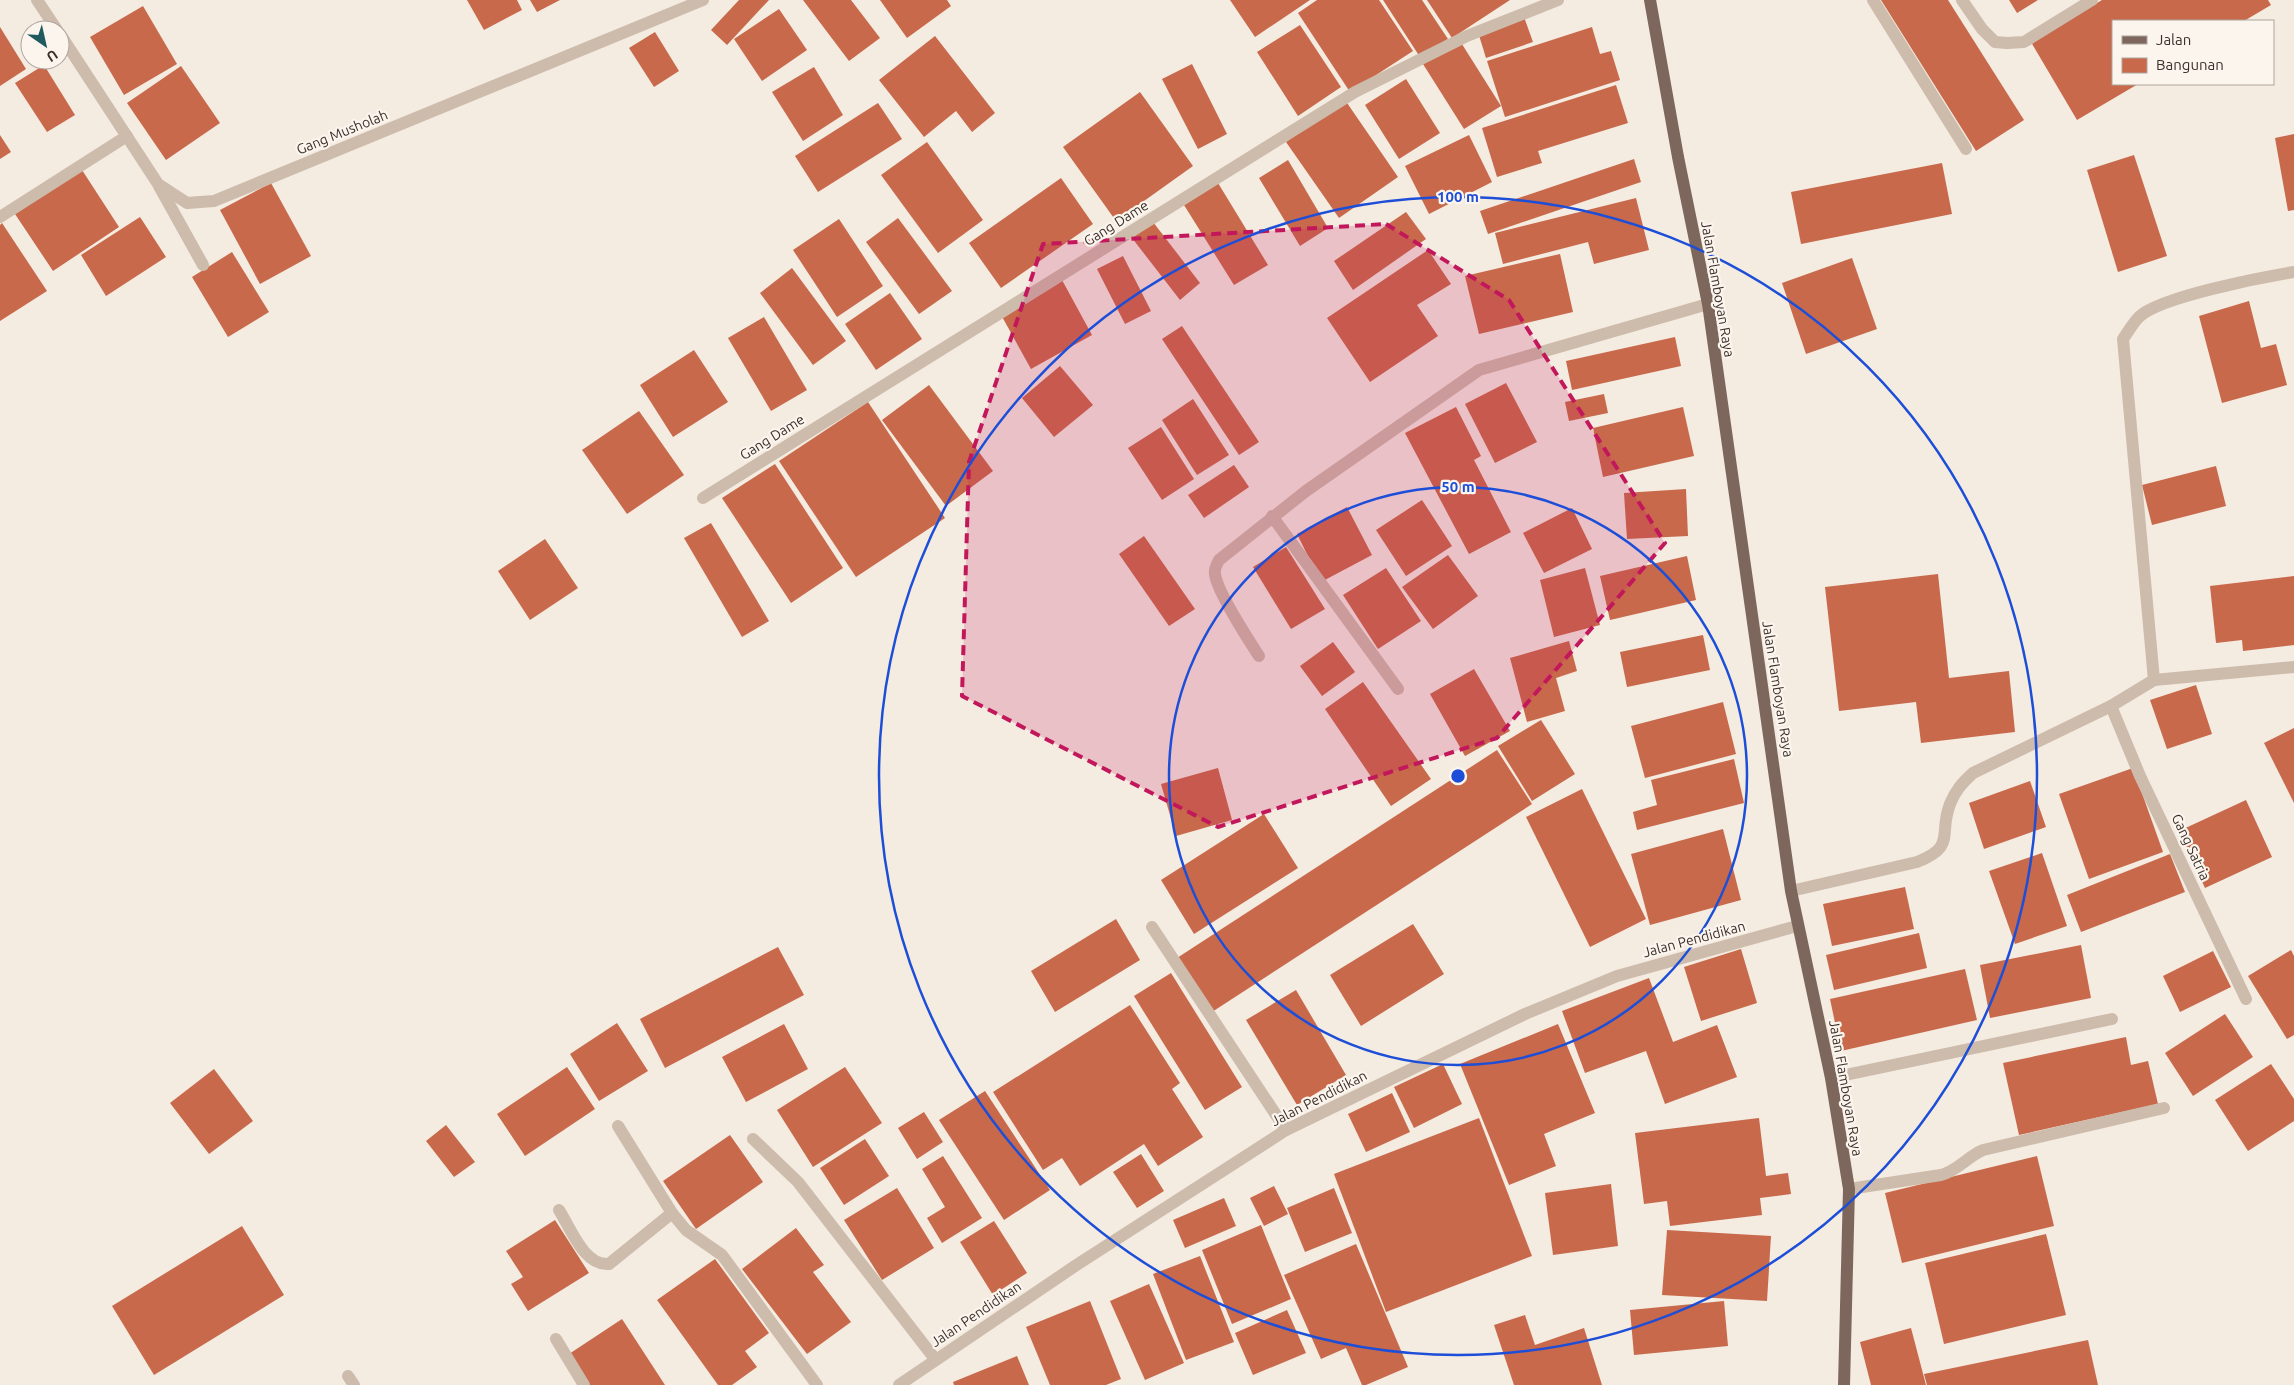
<svg xmlns="http://www.w3.org/2000/svg" width="2294" height="1385" font-family="Ubuntu,sans-serif">
<style>
.building{fill:#c8694b}
.lines{fill:none;stroke-linecap:round;stroke-linejoin:round}
.service{stroke:#cdbbac;stroke-width:12}
.minor{stroke:#cdbbac;stroke-width:12}
.primary{stroke:#7d675c;stroke-width:12}
.marked{fill:#c2185b;fill-opacity:0.2;stroke:#c2185b;stroke-width:4;stroke-dasharray:10 6;stroke-linejoin:round}
.ring{fill:none;stroke:#1d4ed8;stroke-width:2.5}
.labels{text-anchor:middle;dominant-baseline:central;stroke-width:4.5;stroke-linejoin:round;paint-order:stroke}
.street-label{font-size:14px;fill:#3b302b;stroke:#fbf5ee}
.centre{fill:#1d4ed8;stroke:#fbf5ee;stroke-width:2.5}
.ring-label{font-size:15px;text-anchor:middle;font-weight:bold;fill:#1d4ed8;stroke:#fbf5ee;stroke-width:4.5;stroke-linejoin:round;paint-order:stroke}
</style>
<rect width="100%" height="100%" fill="#f4ebe1"/>
<!-- building -->
<g class="building">
<path d="M467 0H517L522 10 484 30Z"/>
<path d="M530 0H560L537 12Z"/>
<path d="M739 0H769L727 45 711 30Z"/>
<path d="M803 0H851L880 38 849 61Z"/>
<path d="M880 0H947L951 6 907 38Z"/>
<path d="M1230 0H1310L1255 37Z"/>
<path d="M1317 0H1379L1413 51 1350 92 1298 13Z"/>
<path d="M1383 0H1422L1448 39 1420 57Z"/>
<path d="M1427 0H1510L1452 38Z"/>
<path d="M1881 0H1948L2024 120 1976 151Z"/>
<path d="M2009 0H2038L2017 13Z"/>
<path d="M2102 0H2268L2271 5 2244 21H2113V84H2138L2077 120 2031 42Z"/>
<path d="M143 6 177 64 124 95 90 37Z"/>
<path d="M779 9 807 50 762 81 734 39Z"/>
<path d="M1524 17 1533 42 1486 58 1478 32Z"/>
<path d="M1300 25 1341 87 1298 116 1257 52Z"/>
<path d="M0 27 26 69 0 86Z"/>
<path d="M1592 27 1600 54 1611 51 1620 80 1505 117 1487 61Z"/>
<path d="M655 32 679 71 654 87 629 48Z"/>
<path d="M935 36 995 113 972 132 956 111 924 137 879 80Z"/>
<path d="M1460 41 1501 106 1464 129 1423 64Z"/>
<path d="M1192 64 1227 134 1198 149 1162 79Z"/>
<path d="M44 65 75 115 47 132 15 83Z"/>
<path d="M181 66 220 123 166 160 127 103Z"/>
<path d="M814 67 843 115 803 141 772 92Z"/>
<path d="M1406 79 1440 133 1399 159 1365 105Z"/>
<path d="M1616 85 1628 123 1538 151 1542 163 1497 177 1482 128Z"/>
<path d="M1140 92 1193 166 1116 221 1063 147Z"/>
<path d="M1345 100 1398 177 1339 218 1286 142Z"/>
<path d="M878 103 902 139 818 192 795 156Z"/>
<path d="M2294 134V210L2288 211 2275 138Z"/>
<path d="M0 135 11 152 0 159Z"/>
<path d="M1469 135 1492 182 1429 214 1405 166Z"/>
<path d="M927 142 983 220 938 253 881 175Z"/>
<path d="M2134 155 2167 256 2118 272 2087 170Z"/>
<path d="M1634 159 1641 182 1488 234 1480 211Z"/>
<path d="M1288 160 1328 228 1300 246 1259 178Z"/>
<path d="M1942 163 1952 214 1801 244 1791 192Z"/>
<path d="M82 170 119 227 53 271 15 214Z"/>
<path d="M1061 178 1093 224 1001 288 969 243Z"/>
<path d="M271 183 311 256 260 284 220 210Z"/>
<path d="M1218 183 1268 265 1234 285 1184 205Z"/>
<path d="M1636 198 1649 250 1594 264 1588 242 1503 264 1495 233Z"/>
<path d="M1406 212 1426 239 1353 290 1334 261Z"/>
<path d="M140 217 166 257 106 296 81 255Z"/>
<path d="M898 218 952 291 919 314 866 242Z"/>
<path d="M839 219 883 286 837 317 793 250Z"/>
<path d="M1153 222 1200 283 1180 300 1132 238Z"/>
<path d="M2 223 47 291 0 321V225Z"/>
<path d="M1428 250 1451 284 1417 305 1438 336 1370 382 1327 318Z"/>
<path d="M232 252 269 312 228 337 192 277Z"/>
<path d="M1560 254 1573 312 1479 334 1465 276Z"/>
<path d="M1123 256 1151 311 1125 324 1097 269Z"/>
<path d="M1852 258 1877 329 1806 354 1782 283Z"/>
<path d="M792 268 846 341 813 365 760 293Z"/>
<path d="M1062 280 1092 335 1031 369 1000 313Z"/>
<path d="M890 293 922 339 876 370 845 324Z"/>
<path d="M2249 301 2261 348 2276 344 2287 385 2222 403 2199 316Z"/>
<path d="M764 317 807 390 771 411 728 338Z"/>
<path d="M1182 326 1259 442 1239 455 1162 339Z"/>
<path d="M1675 337 1681 366 1572 390 1566 361Z"/>
<path d="M694 350 728 402 673 437 640 385Z"/>
<path d="M1060 366 1093 405 1054 437 1022 398Z"/>
<path d="M1506 383 1537 442 1495 463 1465 404Z"/>
<path d="M929 385 993 471 946 506 882 420Z"/>
<path d="M1604 394 1608 413 1569 421 1565 402Z"/>
<path d="M1193 399 1229 455 1197 475 1162 420Z"/>
<path d="M868 402 945 518 856 577 779 461Z"/>
<path d="M1456 407 1481 456 1474 460 1511 532 1469 554 1405 433Z"/>
<path d="M1683 407 1694 456 1603 477 1593 428Z"/>
<path d="M639 411 684 475 627 514 582 450Z"/>
<path d="M1161 427 1194 479 1162 500 1128 448Z"/>
<path d="M775 464 843 568 791 603 722 498Z"/>
<path d="M1234 465 1249 487 1204 518 1188 495Z"/>
<path d="M2216 466 2226 506 2152 525 2142 485Z"/>
<path d="M1686 489 1688 536 1627 539 1624 493Z"/>
<path d="M1422 500 1452 546 1406 576 1376 530Z"/>
<path d="M1347 507 1372 555 1321 582 1297 534Z"/>
<path d="M1572 508 1592 549 1544 573 1523 533Z"/>
<path d="M711 523 769 621 742 637 684 538Z"/>
<path d="M1144 536 1195 609 1169 626 1119 554Z"/>
<path d="M545 539 578 588 530 620 498 571Z"/>
<path d="M1286 547 1325 609 1291 629 1253 567Z"/>
<path d="M1448 555 1478 596 1433 629 1402 587Z"/>
<path d="M1687 556 1696 600 1610 620 1600 576Z"/>
<path d="M1386 568 1421 621 1378 649 1343 595Z"/>
<path d="M1585 568 1600 625 1554 637 1540 580Z"/>
<path d="M1938 574 1949 678 2009 671 2015 732 1921 743 1916 702 1839 711 1825 587Z"/>
<path d="M2294 576V645L2243 651 2242 640 2216 643 2210 586Z"/>
<path d="M1703 635 1710 670 1627 687 1620 652Z"/>
<path d="M1569 641 1577 671 1556 678 1565 711 1527 722 1510 658Z"/>
<path d="M1333 642 1355 672 1322 696 1300 666Z"/>
<path d="M1474 669 1510 731 1465 756 1430 694Z"/>
<path d="M1363 682 1431 779 1391 806 1325 709Z"/>
<path d="M2196 685 2212 734 2167 749 2150 700Z"/>
<path d="M1723 702 1736 754 1645 778 1631 726Z"/>
<path d="M1541 720 1575 774 1532 801 1498 746Z"/>
<path d="M2294 728V803L2264 743Z"/>
<path d="M1497 750 1532 804 1212 1012 1177 958Z"/>
<path d="M1734 759 1744 803 1637 830 1633 812 1657 805 1651 780Z"/>
<path d="M1218 768 1232 820 1176 836 1161 784Z"/>
<path d="M2133 768 2163 852 2089 879 2059 794Z"/>
<path d="M2030 781 2046 827 1984 849 1969 803Z"/>
<path d="M1582 789 1646 919 1590 947 1526 817Z"/>
<path d="M2246 800 2272 857 2205 888 2179 831Z"/>
<path d="M1264 814 1298 868 1194 934 1161 880Z"/>
<path d="M1723 829 1741 900 1650 925 1631 854Z"/>
<path d="M2042 853 2067 926 2015 944 1989 871Z"/>
<path d="M2170 854 2185 892 2081 932 2067 895Z"/>
<path d="M1905 887 1914 929 1832 946 1823 904Z"/>
<path d="M1116 919 1140 960 1055 1012 1031 971Z"/>
<path d="M1413 924 1444 974 1361 1026 1330 975Z"/>
<path d="M1919 933 1927 968 1834 990 1826 955Z"/>
<path d="M2081 945 2091 998 1990 1018 1980 965Z"/>
<path d="M778 947 804 995 665 1068 640 1019Z"/>
<path d="M1741 949 1757 1003 1701 1021 1684 967Z"/>
<path d="M2291 950 2294 956V1035L2287 1039 2248 976Z"/>
<path d="M2213 951 2231 987 2180 1012 2163 976Z"/>
<path d="M1965 969 1977 1020 1841 1051 1830 999Z"/>
<path d="M1171 973 1242 1087 1205 1110 1134 996Z"/>
<path d="M1649 978 1673 1042 1717 1025 1737 1077 1665 1104 1646 1051 1585 1073 1562 1011Z"/>
<path d="M1296 990 1346 1075 1297 1105 1246 1020Z"/>
<path d="M1130 1005 1180 1083 1172 1089 1203 1137 1158 1166 1144 1144 1080 1186 1062 1158 1043 1170 993 1092Z"/>
<path d="M2225 1014 2253 1057 2193 1096 2165 1053Z"/>
<path d="M617 1023 648 1071 599 1101 570 1054Z"/>
<path d="M784 1024 808 1069 746 1102 722 1057Z"/>
<path d="M1558 1024 1595 1113 1544 1134 1556 1166 1509 1185 1460 1064Z"/>
<path d="M2126 1037 2131 1065 2148 1061 2158 1104 2019 1135 2003 1063Z"/>
<path d="M1443 1064 1462 1104 1414 1128 1394 1087Z"/>
<path d="M2271 1064 2294 1099V1121L2248 1151 2215 1100Z"/>
<path d="M567 1067 595 1109 525 1156 497 1114Z"/>
<path d="M845 1067 882 1123 813 1167 777 1110Z"/>
<path d="M214 1069 253 1121 209 1154 170 1103Z"/>
<path d="M985 1091 1050 1190 1004 1220 939 1120Z"/>
<path d="M1392 1093 1410 1132 1366 1152 1348 1114Z"/>
<path d="M924 1112 943 1142 917 1159 898 1128Z"/>
<path d="M1479 1118 1532 1256 1386 1312 1334 1174Z"/>
<path d="M1759 1118 1766 1176 1788 1173 1791 1194 1760 1198 1762 1215 1670 1226 1667 1201 1644 1204 1635 1133Z"/>
<path d="M446 1125 475 1162 454 1177 426 1141Z"/>
<path d="M730 1135 763 1182 696 1229 663 1181Z"/>
<path d="M865 1139 889 1176 844 1205 820 1168Z"/>
<path d="M1141 1154 1164 1191 1137 1208 1113 1172Z"/>
<path d="M943 1156 982 1218 942 1243 927 1218 945 1207 922 1169Z"/>
<path d="M2037 1156 2054 1226 1902 1263 1885 1193Z"/>
<path d="M1611 1184 1618 1246 1553 1255 1545 1193Z"/>
<path d="M1274 1186 1288 1214 1264 1226 1250 1198Z"/>
<path d="M897 1188 934 1248 882 1280 844 1220Z"/>
<path d="M1334 1188 1352 1233 1305 1252 1287 1208Z"/>
<path d="M1224 1198 1236 1226 1185 1248 1173 1220Z"/>
<path d="M555 1220 589 1273 528 1311 511 1284 523 1277 506 1251Z"/>
<path d="M994 1221 1027 1273 993 1295 960 1242Z"/>
<path d="M1261 1225 1291 1299 1232 1324 1202 1250Z"/>
<path d="M242 1226 284 1295 154 1375 112 1306Z"/>
<path d="M796 1228 824 1265 813 1272 851 1322 807 1354 742 1269Z"/>
<path d="M1667 1230 1771 1236 1767 1301 1662 1295Z"/>
<path d="M2046 1234 2066 1315 1944 1344 1925 1263Z"/>
<path d="M1356 1244 1408 1367 1366 1385H1362L1346 1348 1321 1359 1284 1275Z"/>
<path d="M1200 1256 1234 1342 1186 1360 1153 1274Z"/>
<path d="M715 1259 769 1333 745 1351 757 1367 732 1385H718L657 1300Z"/>
<path d="M1149 1284 1184 1363 1145 1380 1110 1301Z"/>
<path d="M1090 1301 1121 1379 1106 1385H1050L1026 1327Z"/>
<path d="M1724 1301 1728 1346 1634 1355 1630 1310Z"/>
<path d="M1287 1310 1306 1353 1253 1375 1235 1333Z"/>
<path d="M1525 1315 1535 1345 1584 1328 1602 1385H1514L1494 1325Z"/>
<path d="M622 1319 665 1385H589L569 1354Z"/>
<path d="M1911 1328 1926 1385H1871L1860 1342Z"/>
<path d="M2088 1340 2098 1385H1927L1924 1374Z"/>
<path d="M1017 1356 1029 1385H954L953 1382Z"/>
</g>
<g class="lines">
<!-- service -->
<g class="service">
<path d="M1873 0 1966 149"/>
<path d="M1962 0 1982 29 1995 42 2007 43 2024 42 2092 0"/>
<path d="M348 1376 354 1385"/>
</g>
<!-- minor -->
<g class="minor">
<path d="M37 0 57 30"/>
<path d="M60 34 158 184 187 203 214 201 703 0"/>
<path d="M159 186 203 265"/>
<path d="M0 217 127 136"/>
<path d="M703 498 1355 92 1467 36 1558 0"/>
<path d="M1272 516 1398 689"/>
<path d="M1259 656C1248 639 1217 592 1215 574 1214 569 1217 564 1219 560L1306 491 1479 370 1708 304"/>
<path d="M2154 680 2294 667"/>
<path d="M2111 706 2140 776 2246 999"/>
<path d="M1791 891 1917 862C1957 846 1938 835 1950 804 1955 791 1962 783 1973 773L2111 706 2154 680 2123 339C2128 332 2133 323 2139 317 2159 297 2263 277 2294 272"/>
<path d="M1152 927 1286 1130"/>
<path d="M1831 1078 2112 1019"/>
<path d="M618 1126 672 1213 686 1230 722 1255 817 1385"/>
<path d="M753 1139 798 1182 935 1359"/>
<path d="M1849 1189 1941 1175C1957 1171 1967 1157 1983 1150L2164 1108"/>
<path d="M559 1210C571 1229 584 1266 609 1264L672 1213"/>
<path d="M556 1339 584 1385"/>
<path d="M899 1385 1078 1264 1286 1130 1525 1014 1617 976 1797 926"/>
</g>
<!-- primary -->
<path class="primary" d="M1650 0 1678 157 1708 304 1791 891 1831 1078 1849 1189 1844 1385"/>
</g>
<!-- marked area -->
<path class="marked" d="M1386 224 1509 300 1665 543 1497 738 1218 827 962 696 969 462 1043 244Z"/>
<!-- distance rings -->
<g class="ring">
<circle cx="1458" cy="776" r="289"/>
<circle cx="1458" cy="776" r="579"/>
</g>
<g class="labels">
<!-- street labels -->
<g class="street-label">
<text transform="translate(342 132) rotate(-22)">Gang Musholah</text>
<text transform="translate(1116 223) rotate(-32)">Gang Dame</text>
<text transform="translate(1718 289) rotate(80)">Jalan Flamboyan Raya</text>
<text transform="translate(772 437) rotate(-32)">Gang Dame</text>
<text transform="translate(1778 689) rotate(81)">Jalan Flamboyan Raya</text>
<text transform="translate(2191 847) rotate(65)">Gang Satria</text>
<text transform="translate(1694 939) rotate(-15)">Jalan Pendidikan</text>
<text transform="translate(1846 1088) rotate(80)">Jalan Flamboyan Raya</text>
<text transform="translate(1319 1098) rotate(-27)">Jalan Pendidikan</text>
<text transform="translate(976 1314) rotate(-34)">Jalan Pendidikan</text>
</g>
</g>
<circle cx="1458" cy="776" r="8" class="centre"/>
<g class="ring-label">
<text x="1458" y="202">100 m</text>
<text x="1458" y="492">50 m</text>
</g>
<!-- legend -->
<rect x="2112" y="20" width="162" height="65" fill="#fbf5ee" stroke="#aea6a0"/>
<rect x="2122" y="36" width="25" height="8" fill="#7d675c" stroke="#aea6a0"/>
<text x="2156" y="45" font-size="15" fill="#3b302b">Jalan</text>
<rect x="2122" y="58" width="25" height="15" fill="#c8694b" stroke="#aea6a0"/>
<text x="2156" y="70" font-size="15" fill="#3b302b">Bangunan</text>
<!-- north arrow -->
<g transform="translate(45 45) rotate(146)"><circle r="24" fill="#fbf5ee" stroke="#aea6a0"/>
<path d="M0-4L9 19L0 12L-9 19Z" fill="#1f5a5e"/>
<text y="-8" font-size="14" font-weight="bold" text-anchor="middle" fill="#3b302b">U</text>
</g>
</svg>
